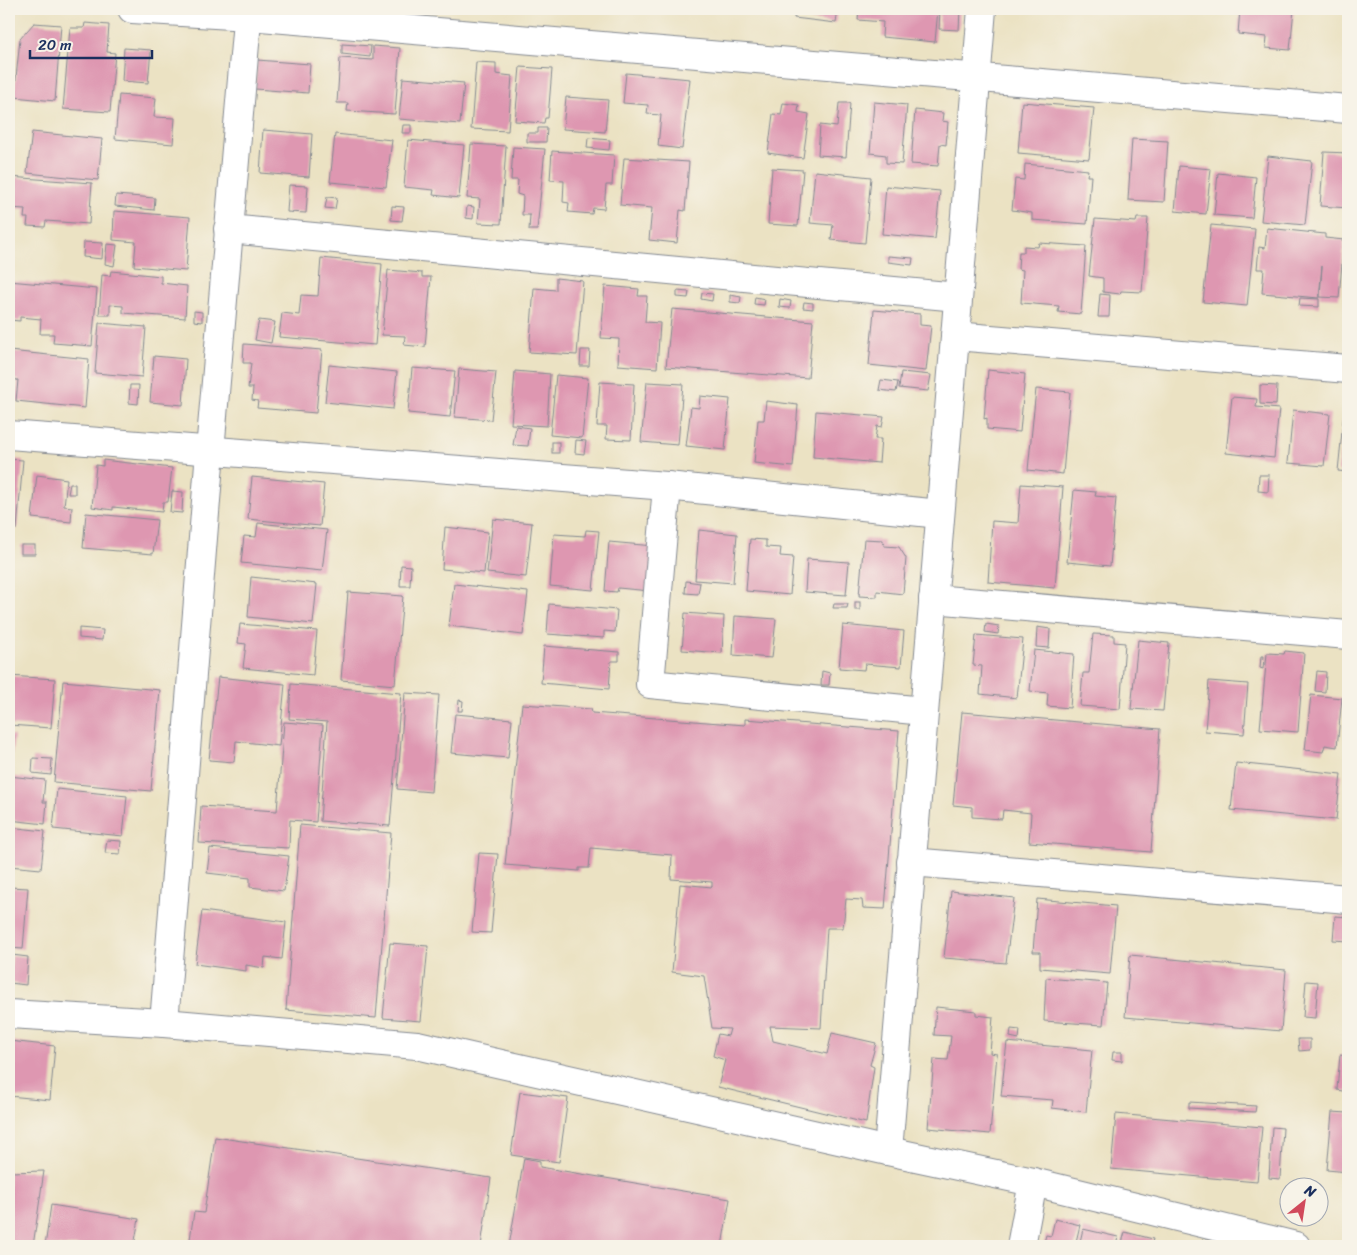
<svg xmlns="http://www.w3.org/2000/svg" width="1357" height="1255" font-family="Sriracha,sans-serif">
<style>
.building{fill:#de97b1}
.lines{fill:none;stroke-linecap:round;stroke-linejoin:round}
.street-casing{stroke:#838890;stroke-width:30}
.secondary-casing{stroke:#838890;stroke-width:30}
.street{stroke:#fff;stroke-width:28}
.secondary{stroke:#fff;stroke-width:28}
</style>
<rect width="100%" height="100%" fill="#f7f3e8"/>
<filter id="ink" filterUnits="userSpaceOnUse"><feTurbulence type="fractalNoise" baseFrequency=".02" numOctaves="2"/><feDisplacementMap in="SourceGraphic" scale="10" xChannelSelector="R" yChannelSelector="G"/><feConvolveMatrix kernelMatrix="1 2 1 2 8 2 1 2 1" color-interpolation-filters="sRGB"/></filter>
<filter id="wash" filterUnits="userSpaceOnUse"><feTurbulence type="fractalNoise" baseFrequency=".0096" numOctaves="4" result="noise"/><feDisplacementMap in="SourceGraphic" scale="20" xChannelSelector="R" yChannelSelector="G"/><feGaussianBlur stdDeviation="1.12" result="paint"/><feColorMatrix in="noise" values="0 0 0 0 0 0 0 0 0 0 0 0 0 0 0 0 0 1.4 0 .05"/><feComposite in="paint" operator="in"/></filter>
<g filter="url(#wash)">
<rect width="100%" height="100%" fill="#ebe2c3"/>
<g id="blocks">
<!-- building -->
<g class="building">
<path d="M795 9H838L836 23 794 18Z"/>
<path d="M859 9H938L935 42 882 37 883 22 858 20Z"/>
<path d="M940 9H960L959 30 939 29Z"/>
<path d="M1240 9H1294L1290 50 1266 48 1267 37 1238 34Z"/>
<path d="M34 23 61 25 55 101 14 97 20 39Z"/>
<path d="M85 23 109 25 107 52 115 53 110 112 63 109 70 28H84Z"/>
<path d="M342 44 371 46 370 57 342 54Z"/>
<path d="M373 46 400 48 395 114 347 111 348 103H337L340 58 373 60Z"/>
<path d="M124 48 151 50 148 83 122 81Z"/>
<path d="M257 60 310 64 308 93 255 89Z"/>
<path d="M476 62 496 63V74L512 76 508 131 471 129Z"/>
<path d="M520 67 552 69 548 118H545L544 123 515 121Z"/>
<path d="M626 73 690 79 682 149 658 146 661 115 647 114 648 105 623 103Z"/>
<path d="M403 78 464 83 460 124 399 119Z"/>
<path d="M119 95 156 98 154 117 175 118 173 144 115 139Z"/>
<path d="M566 97 608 100 605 132 563 129Z"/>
<path d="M874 102 907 105 902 164 886 163V155L870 153Z"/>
<path d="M1022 102 1094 108 1089 159 1018 153Z"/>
<path d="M783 103 799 105 798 112 809 114 803 158 768 153 773 114 781 115Z"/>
<path d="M839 103H850L846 157 818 155 820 125 837 127Z"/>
<path d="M915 110 943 113 942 121 948 122 946 145 940 144 938 166 911 164Z"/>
<path d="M403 125H411V133H402Z"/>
<path d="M538 128H547L546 142H527V133H538Z"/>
<path d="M263 130 312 134 309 177 260 173Z"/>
<path d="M32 132 102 139 98 180 27 173Z"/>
<path d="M335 134 392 140 386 187 330 182Z"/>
<path d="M588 138 610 140 609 150 587 148Z"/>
<path d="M1132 139 1168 141 1164 202 1128 200Z"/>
<path d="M408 140 464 145 459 198 433 195 434 190 404 187Z"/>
<path d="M471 144 506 146 501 224 478 223 480 199 467 198Z"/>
<path d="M513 147 545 149 537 230H529L530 215H522L523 196 517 194 518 180H511Z"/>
<path d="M552 151 614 155 612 185H606L604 209 593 208 592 214 568 212 569 203 563 202 564 181 550 180Z"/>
<path d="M1324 152 1348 153V208L1320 206Z"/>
<path d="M1268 156 1312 161 1305 225 1261 221Z"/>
<path d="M624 158 689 162 685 211 680 210 677 243 649 240 652 208 620 205Z"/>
<path d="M1025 164 1088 170 1087 176H1091L1087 224 1032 220V213L1012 210 1015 179 1024 180Z"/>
<path d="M1179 166 1211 169 1206 214 1175 211Z"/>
<path d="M772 168 803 170 798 226 768 224Z"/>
<path d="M815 171 871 177 865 243 831 240 833 225 810 223Z"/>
<path d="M1218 173 1256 177 1252 218 1214 215Z"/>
<path d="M9 177 92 183 89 224 46 221 45 227 27 226 28 218H24L25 209 9 208Z"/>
<path d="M289 185 308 186 306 213 287 212Z"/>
<path d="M886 186 940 191 935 239 882 234Z"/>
<path d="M116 195 155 198 154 210 115 206Z"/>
<path d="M327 197 337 198 335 209 325 208Z"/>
<path d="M392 206 404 207 402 221 391 220Z"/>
<path d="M467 206 474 207 473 219 466 218Z"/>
<path d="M114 211 190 217 186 271 134 266 136 242 113 240Z"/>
<path d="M1137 218H1148L1142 292 1121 291 1120 294 1103 292V278L1089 276 1095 219 1136 222Z"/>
<path d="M1211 225 1255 229 1247 306 1203 302Z"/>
<path d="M1267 228 1325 234V238L1344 240 1339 298 1320 297 1322 266 1319 298 1262 293 1264 269H1257L1259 247 1265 248Z"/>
<path d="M84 242 103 243 102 259 83 257Z"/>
<path d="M1039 243 1086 246 1081 314 1058 312 1059 306 1021 303 1023 270 1018 269 1019 252H1024V246L1038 247Z"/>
<path d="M107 244 117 245 114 266 105 264Z"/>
<path d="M888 256 913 258 912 265 888 262Z"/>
<path d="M321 258 382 264 375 345 279 337 282 313 299 315 301 295 318 296Z"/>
<path d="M388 270 422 273V277H431L425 347 404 345 405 336 382 335Z"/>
<path d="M111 271 161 276V283L187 286 185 318 123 313V306L110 305V315H99L102 275 110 276Z"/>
<path d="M556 278 583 281 577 355 529 352 534 288 556 290Z"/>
<path d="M9 281 97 289 92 346 53 343 54 334H40L41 319 20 317V321L9 320Z"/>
<path d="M605 286 639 289 638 296H647L645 322 660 323 657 368 618 365 619 339 601 338Z"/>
<path d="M677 291 689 292 688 298 677 297Z"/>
<path d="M702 293 713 294 712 301 701 299Z"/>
<path d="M1100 294 1110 295 1109 317H1098Z"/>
<path d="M730 295 741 297 740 303 730 302Z"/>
<path d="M755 297 765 299 764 305 754 304Z"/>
<path d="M1300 298 1319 299V307L1299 306Z"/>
<path d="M780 299 791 301 790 308 779 307Z"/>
<path d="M804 302 813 303V309L803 308Z"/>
<path d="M672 309 813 321 808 378 666 367Z"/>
<path d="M874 310 920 314V325L931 326 926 371 869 365Z"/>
<path d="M194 311 202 312V322L194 321Z"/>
<path d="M259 320 275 322 271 343 255 340Z"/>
<path d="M99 323 146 327 142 377 95 373Z"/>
<path d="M244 344 322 350 316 413 257 408 258 401 252 400 253 388H248L251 363H243Z"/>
<path d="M581 350H590L589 366H580Z"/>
<path d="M9 351 89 359 85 408 16 401 18 380 9 379Z"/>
<path d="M154 356 186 359 183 405 150 402Z"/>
<path d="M329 365 397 372 393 409 325 402Z"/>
<path d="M412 368 455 371 450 417 408 413Z"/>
<path d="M459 369 496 372 491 420 455 417Z"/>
<path d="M988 370 1025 374 1020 432 987 429V418L984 419Z"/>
<path d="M515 371 550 374 547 426 511 424Z"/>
<path d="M901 372 931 375 928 391 899 388Z"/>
<path d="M556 375 588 378 582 438 550 435Z"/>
<path d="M881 380 898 382 896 392 879 390Z"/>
<path d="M600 382 634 384 631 440 606 439 607 426H597Z"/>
<path d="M647 382 683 384 678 445 641 442Z"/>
<path d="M130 385H139L138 404 129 403Z"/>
<path d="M1260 385 1277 386 1276 405 1260 404Z"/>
<path d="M1036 389 1070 392 1063 474 1028 470Z"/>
<path d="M700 396 730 399 725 450 686 446 691 407 699 408Z"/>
<path d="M1232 397 1257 399 1256 407 1279 409 1274 458 1226 453Z"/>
<path d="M766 401 798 405 793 467 754 463 758 420H764Z"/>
<path d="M1293 410 1330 414 1324 466 1288 463Z"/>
<path d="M816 411 884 417 882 427 877 426 875 439H881L879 463 813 457Z"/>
<path d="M1344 412 1348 413V472L1338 471Z"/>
<path d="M516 426 530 428 528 446 513 445Z"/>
<path d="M576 440 586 441 584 454 575 453Z"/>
<rect x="552" y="442" width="7" height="11"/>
<path d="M9 459 23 460 17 529 9 528Z"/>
<path d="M103 460 172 468 168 502H163L162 512 113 507V510L92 507 96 465 103 466Z"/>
<path d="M37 475 67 479 64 506 72 507 71 522 32 518Z"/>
<path d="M1259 475H1269L1268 492 1258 491Z"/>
<path d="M252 477 324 484 320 526 248 519Z"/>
<path d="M70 484H75V494H68Z"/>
<path d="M1021 484 1063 487 1055 588 988 582 992 521 1018 523Z"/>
<path d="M1074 490 1096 492 1095 496 1116 498 1110 566 1067 562Z"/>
<path d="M172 491 183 492 182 513 170 512Z"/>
<path d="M86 513 157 520 153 554 83 548Z"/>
<path d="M493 519 532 523 526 577 487 573Z"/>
<path d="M258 523 327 530 322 571 241 563 244 536 256 537Z"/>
<path d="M445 527 488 532 484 573 442 569Z"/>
<path d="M586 530 599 531 593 590 550 586 554 534 585 536Z"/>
<path d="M699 530 737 534 733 583 695 580Z"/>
<path d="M750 539 766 540V547L781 548 780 556 793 557 790 595 746 591Z"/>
<path d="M864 539 883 540 884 546 899 547 906 558 903 594 877 591V597L859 596Z"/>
<path d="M609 542 654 546 650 591 618 588 617 592 605 591Z"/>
<rect x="21" y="545" width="14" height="9"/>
<path d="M807 559 849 562 846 595 805 592Z"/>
<path d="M401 565 411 566 410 586H400Z"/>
<path d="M251 577 317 584 313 624 248 617Z"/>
<path d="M686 581 700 583 698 594 685 593Z"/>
<path d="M454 584 528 592 523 635 449 626Z"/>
<path d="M348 592 403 596 395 685 341 680Z"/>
<rect x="855" y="602" width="5" height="8"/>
<path d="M549 604 617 610 615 632 604 631V638L547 634Z"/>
<path d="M834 604H848L847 608H833Z"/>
<path d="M685 613 724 616 722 653 682 650Z"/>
<path d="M735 616 776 619 772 658 733 655Z"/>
<path d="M240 624 317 631 313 675 243 668 246 644 238 643Z"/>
<path d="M986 624 999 626 998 634 985 632Z"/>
<path d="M843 625 904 631 901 667 865 664 864 670 839 668Z"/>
<path d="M1037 627 1050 629 1049 648 1036 647Z"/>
<path d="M79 628 103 630 102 640 79 638Z"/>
<path d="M1093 634 1114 635V642L1125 643 1120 709 1080 706 1083 673H1089Z"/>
<path d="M976 635 1023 639 1017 698 980 694 982 666 973 665Z"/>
<path d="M1138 640 1169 643 1163 711 1131 709Z"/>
<path d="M544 646 619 652V661H611L609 689 541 683Z"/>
<path d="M1034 650 1074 654 1070 708 1047 706 1048 693 1030 691Z"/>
<path d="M1285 651 1304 653 1298 732 1260 729 1267 653 1284 654Z"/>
<path d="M1261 656H1264L1263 669 1260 668Z"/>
<path d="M822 671 830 673 829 685H821Z"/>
<path d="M1317 671 1326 672 1325 692 1315 691Z"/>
<path d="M9 676 55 679 51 728 9 725Z"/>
<path d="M218 677 285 684 279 746 236 741 234 762 209 760Z"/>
<path d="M63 681 160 690 151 791 54 782Z"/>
<path d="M1209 681 1248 684 1244 734 1205 731Z"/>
<path d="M291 684 401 693 390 826 320 821 327 722 289 719Z"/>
<path d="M405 693 439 695 431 792 397 789Z"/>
<path d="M1311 695 1342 698 1337 747 1325 745 1323 752 1305 750Z"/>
<path d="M459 700 463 701 462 711H458Z"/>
<path d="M522 704 591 709 592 713 745 725V719L899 731 885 909 863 908 862 900 846 899 843 928H827L821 1028 770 1026 773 1041 827 1054 832 1033 876 1043 870 1065 874 1067 866 1123 718 1087 725 1060 713 1056 718 1034 728 1036 730 1029 712 1028 704 976 672 972 680 884 712 887V882L671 879 672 855 591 848 589 868H579V871L505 865Z"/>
<path d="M962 712 1160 729 1151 852 1029 842 1031 813 1003 810 1002 819 972 817V807L953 805Z"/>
<path d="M455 714 512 719 508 758 451 753Z"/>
<path d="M284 722 323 725 316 822 290 820 289 848 199 843 201 806 277 811Z"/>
<path d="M9 735 14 736 11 763H9Z"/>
<path d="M33 758 52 759 51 775 32 773Z"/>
<path d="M1236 763 1341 774 1336 820 1231 810Z"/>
<path d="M9 776 45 780 43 802H47L45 824 9 820Z"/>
<path d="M57 789 127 796 123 836 53 829Z"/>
<path d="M300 825 391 833 376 1018 286 1010Z"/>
<path d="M9 827 45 831 41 869 9 866Z"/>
<path d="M107 840 121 841 120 854 105 853Z"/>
<path d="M210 848 289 856 284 891 250 887V878L207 873Z"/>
<path d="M479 853 498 854 491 933 472 932Z"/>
<path d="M9 887 28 888 23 949 9 948Z"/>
<path d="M951 891 1014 898 1006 963 944 958Z"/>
<path d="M1037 899 1116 906 1110 974 1040 968V952H1033Z"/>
<path d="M202 911 286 922 282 959 265 957 264 968 246 965V971L195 964Z"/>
<path d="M1335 916 1348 917V941L1333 940Z"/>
<path d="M390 943 428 946 421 1021 383 1018Z"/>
<path d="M12 955 28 957 26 985 10 983Z"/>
<path d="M1130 955 1286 970 1281 1031 1125 1017Z"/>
<path d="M1046 978 1107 983 1103 1025 1044 1021Z"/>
<path d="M1306 981 1318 982 1315 1018 1303 1017Z"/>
<path d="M936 1007 976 1011V1015L993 1017 990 1053 997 1054 990 1134 928 1128 934 1059 948 1060 951 1036 934 1035Z"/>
<path d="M1011 1029 1020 1030 1019 1039 1010 1037Z"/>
<path d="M1298 1039H1310V1050L1299 1051Z"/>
<path d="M9 1041 55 1046 50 1100 9 1096Z"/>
<path d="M1007 1042 1092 1050 1086 1112 1052 1108 1053 1100 1001 1096Z"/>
<path d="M1113 1052H1122V1061L1112 1060Z"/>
<path d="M1340 1055 1348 1056V1092L1337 1090Z"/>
<path d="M520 1092 568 1098 559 1162 511 1155Z"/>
<path d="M1189 1102 1256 1106 1255 1112 1189 1108Z"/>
<path d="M1332 1112 1348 1113V1172L1327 1170Z"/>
<path d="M1116 1114 1262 1127 1257 1182 1111 1169Z"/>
<path d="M1272 1127 1283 1128 1280 1179 1269 1178Z"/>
<path d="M215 1137 491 1178 481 1246H189L194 1212 204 1213Z"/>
<path d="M524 1158 540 1161V1167L730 1199 722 1246H509Z"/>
<path d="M44 1171 33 1246H9V1172Z"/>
<path d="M51 1205 139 1219 134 1246H45Z"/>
<path d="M1055 1219 1080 1225 1075 1246H1043L1046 1235 1051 1236Z"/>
<path d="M1083 1229 1118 1237 1116 1246H1079Z"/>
<path d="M1125 1232 1153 1239 1151 1246H1121Z"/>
</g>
</g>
</g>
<g filter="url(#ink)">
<use href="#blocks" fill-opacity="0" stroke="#838890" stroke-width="1"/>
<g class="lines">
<!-- street casing -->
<g class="street-casing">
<g id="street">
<path d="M132 9 248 16 1348 109"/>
<path d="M228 229 958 297"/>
<path d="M955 336 1348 369"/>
<path d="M9 435 667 486 940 514"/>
<path d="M667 486 650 684 924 711"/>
<path d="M933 599 1348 635"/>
<path d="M911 862 1348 899"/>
<path d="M9 1014 164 1023 417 1045 888 1151 1033 1182 1296 1246"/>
<path d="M164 1023 210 451 248 9"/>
<path d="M1021 1246 1033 1182"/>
</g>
</g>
<!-- secondary casing -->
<g class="secondary-casing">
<path id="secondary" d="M888 1151 982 9"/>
</g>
<!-- street -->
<use href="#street" class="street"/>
<!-- secondary -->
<use href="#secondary" class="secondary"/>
</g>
</g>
<!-- margin -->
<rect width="1357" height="1255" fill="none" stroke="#f7f3e8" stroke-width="30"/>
<!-- north arrow -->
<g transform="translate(1304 1202) rotate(30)"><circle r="24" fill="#f7f3e8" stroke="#9fa5b1"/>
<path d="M0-4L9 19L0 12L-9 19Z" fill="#d1495b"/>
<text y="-8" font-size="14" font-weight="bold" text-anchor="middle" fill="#1b2f5e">N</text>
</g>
<!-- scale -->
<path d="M30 50v8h122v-8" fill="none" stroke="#1b2f5e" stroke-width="2.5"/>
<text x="38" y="50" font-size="15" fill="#1b2f5e" stroke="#f7f3e8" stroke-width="4" paint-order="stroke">20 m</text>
</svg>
